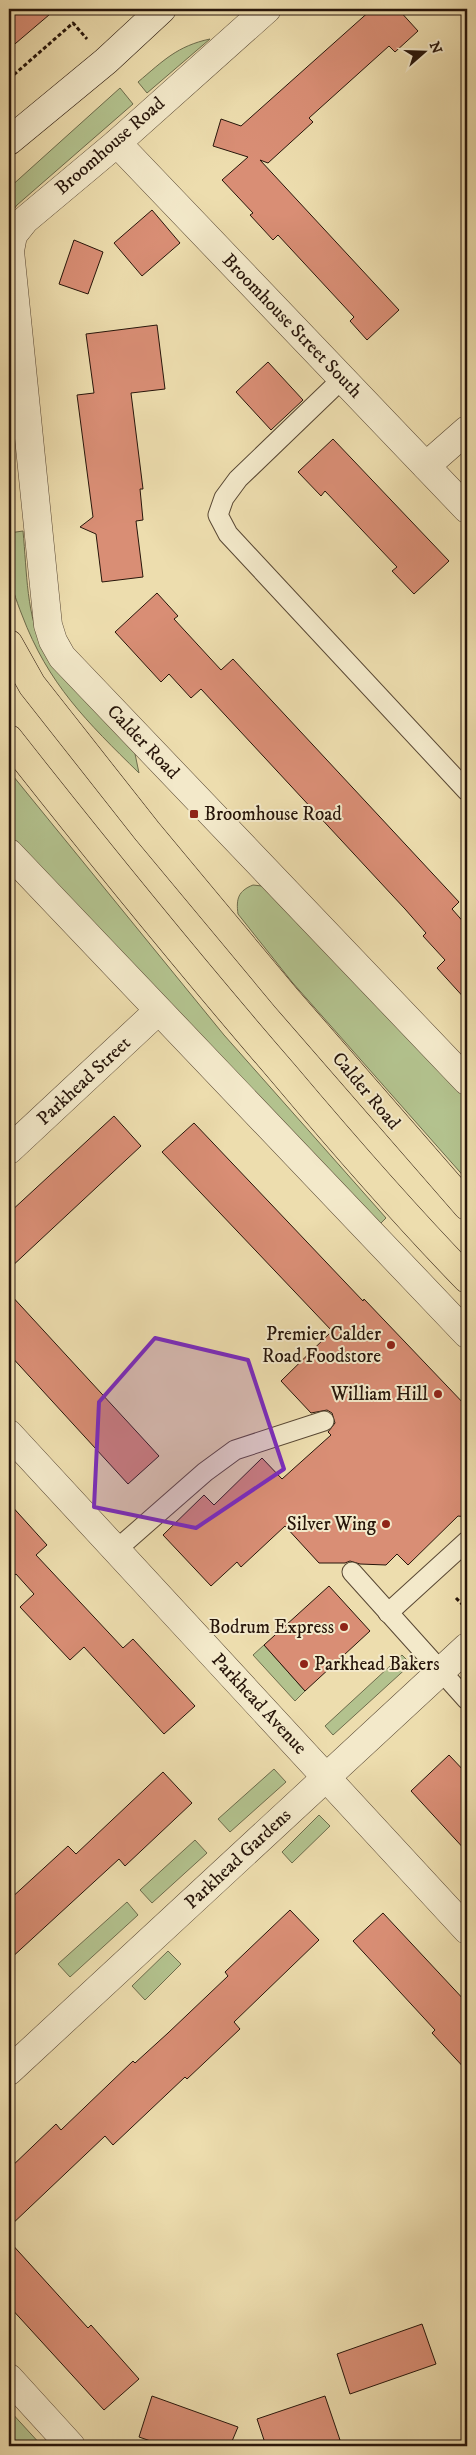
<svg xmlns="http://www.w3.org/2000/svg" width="476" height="2455" font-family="'IM FELL DW Pica',serif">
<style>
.green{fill:#b3c28e;stroke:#6d6c4c}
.building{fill:#d98e75;stroke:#27150a}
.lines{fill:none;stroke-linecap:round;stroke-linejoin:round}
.service-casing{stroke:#584733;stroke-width:21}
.minor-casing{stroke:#584733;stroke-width:29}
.secondary-casing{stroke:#27150a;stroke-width:29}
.primary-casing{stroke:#27150a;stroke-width:29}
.path{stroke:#27150a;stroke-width:3;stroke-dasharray:4 2.5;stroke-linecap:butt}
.service{stroke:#f3e9ca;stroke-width:19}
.minor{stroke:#f3e9ca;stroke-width:28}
.secondary{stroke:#f3e9ca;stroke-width:28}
.primary{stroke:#edddae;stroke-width:28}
.marked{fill:#7b2cbf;fill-opacity:0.2;stroke:#7b2cbf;stroke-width:4;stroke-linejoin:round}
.poi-dot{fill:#8f2418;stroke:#f3e9ca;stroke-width:2}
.labels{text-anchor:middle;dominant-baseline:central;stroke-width:4;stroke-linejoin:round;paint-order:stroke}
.street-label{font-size:19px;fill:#27150a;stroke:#f3e9ca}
.poi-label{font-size:19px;fill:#27150a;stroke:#f3e9ca;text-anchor:end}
</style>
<rect width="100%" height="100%" fill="#edddae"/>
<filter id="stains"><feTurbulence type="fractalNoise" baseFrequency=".004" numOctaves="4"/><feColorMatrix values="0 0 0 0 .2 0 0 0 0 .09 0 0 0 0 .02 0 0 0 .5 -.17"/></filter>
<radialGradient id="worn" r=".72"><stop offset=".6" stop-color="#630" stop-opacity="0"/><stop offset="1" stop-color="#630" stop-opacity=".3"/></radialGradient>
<!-- green -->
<g class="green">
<path d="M210 39 147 93 138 82C163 61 177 46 210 39Z"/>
<path d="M120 88 133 104 17 205 9 216V188Z"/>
<path d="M23 531C27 572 26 616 45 653L134 749 139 773C87 722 48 684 22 615 16 600 10 583 9 567 8 556 9 544 9 533Z"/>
<path d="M9 771 224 1035 386 1218 379 1225 9 837Z"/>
<path d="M253 885 262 886 467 1100V1180L292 982 238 914C236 899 238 891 253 885Z"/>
<path d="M264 1645 305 1691 295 1701 253 1655Z"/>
<path d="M402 1655 411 1664 333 1735 325 1726Z"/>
<path d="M274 1769 286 1782 230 1832 218 1819Z"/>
<path d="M319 1815 330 1826 292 1863 282 1852Z"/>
<path d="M195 1840 207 1853 152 1903 140 1890Z"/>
<path d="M127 1902 138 1915 70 1977 58 1964Z"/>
<path d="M168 1951 181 1964 145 2000 132 1986Z"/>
<path d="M9 2410 42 2446H9Z"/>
</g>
<!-- building -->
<g class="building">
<path d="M9 9H56L9 49Z"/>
<path d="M372 9H398L418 31 395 52 389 46 309 118 313 122 268 163 260 160 399 310 367 340 350 321 354 317 278 235 273 240 250 215 253 213 222 180 248 157 213 146 221 119 241 126Z"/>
<path d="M152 210 180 243 142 276 114 243Z"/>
<path d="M74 240 103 252 88 294 59 284Z"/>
<path d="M157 325 165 389 131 393 143 489H140L143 520 136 521 143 577 102 582 96 534 80 527 93 517 77 395 94 393 86 334Z"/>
<path d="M268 362 303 400 271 430 236 392Z"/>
<path d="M333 439 449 561 414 594 392 571 397 567 325 491 321 496 298 472Z"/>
<path d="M157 593 178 616 174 619 221 670 233 659 459 902 452 909 467 926V1001L437 968 445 960 423 936 426 933 405 909 201 689 191 698 169 674 161 682 115 632Z"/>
<path d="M114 1116 141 1146 9 1269V1213Z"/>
<path d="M194 1123 363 1301 364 1299 467 1407V1517L458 1516 408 1565 397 1554 386 1565 360 1564 350 1561 345 1563H319L285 1526 241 1567 237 1562 211 1586 163 1535 204 1495 214 1505 262 1458 282 1479 331 1435 328 1432 335 1423 332 1413 327 1410 311 1413 281 1381 332 1331 162 1152Z"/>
<path d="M9 1293 159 1456 128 1484 9 1354Z"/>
<path d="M9 1503 47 1545 36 1555 123 1648 133 1639 195 1706 164 1734 84 1647 70 1660 20 1607 34 1594 16 1574 9 1580Z"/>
<path d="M329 1586 370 1631 305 1691 264 1645Z"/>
<path d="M449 1755 467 1774V1852L411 1791Z"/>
<path d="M163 1772 192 1803 125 1866 119 1859 9 1960V1900L68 1846 76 1854Z"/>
<path d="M290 1910 319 1940 234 2022 240 2029 187 2079 185 2077 113 2145 105 2136 9 2227V2169L56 2124 61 2130 133 2061 135 2063 168 2033 228 1976 225 1972Z"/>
<path d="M383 1913 467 2003V2071L432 2033 435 2030 353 1941Z"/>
<path d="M9 2241 88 2328 91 2325 139 2379 104 2410 9 2306Z"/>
<path d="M422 2324 436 2364 350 2394 337 2354Z"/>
<path d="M152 2396 238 2427 230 2446H165L139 2437Z"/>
<path d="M325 2396 340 2440 320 2446H266L257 2419Z"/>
</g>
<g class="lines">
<!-- service casing -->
<g class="service-casing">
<g id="service">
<path d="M342 379 238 479 224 498 218 515 228 534 467 791"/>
<path d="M116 1550 205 1472 235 1450 324 1421"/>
<path d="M352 1572 467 1700"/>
<path d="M388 1613 467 1541"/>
</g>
</g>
<!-- minor casing -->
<g class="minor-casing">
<g id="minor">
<path d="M267 9 117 143 25 220 13 235 10 251 48 625 53 641 62 657 467 1081"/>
<path d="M117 143 467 509"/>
<path d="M426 466 467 430"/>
<path d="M9 853 467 1334"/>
<path d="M9 1150 158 1011"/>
<path d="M9 1434 467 1930"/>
<path d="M9 2071 467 1647"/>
<path d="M9 2378 71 2446"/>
</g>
</g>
<!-- secondary casing -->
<g class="secondary-casing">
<path id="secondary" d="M9 141 106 61 162 9"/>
</g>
<!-- primary casing -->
<g class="primary-casing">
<g id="primary">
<path d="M9 644 32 685 147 831 286 998 467 1206"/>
<path d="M9 739C98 852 189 964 284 1074 343 1144 403 1213 467 1279"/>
</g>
</g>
<!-- path -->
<g class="path">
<path d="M9 79 73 23 87 39"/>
<path d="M456 1598 467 1609"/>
</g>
<!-- service -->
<use href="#service" class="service"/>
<!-- minor -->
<use href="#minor" class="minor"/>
<!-- secondary -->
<use href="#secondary" class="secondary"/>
<!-- primary -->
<use href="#primary" class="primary"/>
</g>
<!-- marked area -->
<path class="marked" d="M155 1338 248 1360 284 1469 196 1528 94 1507 99 1402Z"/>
<!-- markers -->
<g class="poi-dot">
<rect x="189" y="809" width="10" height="10" rx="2.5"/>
<circle cx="391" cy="1345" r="5"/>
<circle cx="438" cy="1394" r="5"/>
<circle cx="386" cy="1524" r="5"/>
<circle cx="344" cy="1627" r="5"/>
<circle cx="304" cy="1664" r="5"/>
</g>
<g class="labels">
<!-- street labels -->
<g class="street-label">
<text transform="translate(110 146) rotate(-41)">Broomhouse Road</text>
<text transform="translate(292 326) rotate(46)">Broomhouse Street South</text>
<text transform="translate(143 742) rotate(46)">Calder Road</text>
<text transform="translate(84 1081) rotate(-43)">Parkhead Street</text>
<text transform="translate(366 1091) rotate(50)">Calder Road</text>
<text transform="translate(259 1704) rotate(47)">Parkhead Avenue</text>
<text transform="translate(238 1859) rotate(-43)">Parkhead Gardens</text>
</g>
<!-- poi labels -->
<g class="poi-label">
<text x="204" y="814" text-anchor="start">Broomhouse Road</text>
<text x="381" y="1334">Premier Calder<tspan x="381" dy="22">Road Foodstore</tspan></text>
<text x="428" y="1394">William Hill</text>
<text x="376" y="1524">Silver Wing</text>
<text x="334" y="1627">Bodrum Express</text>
<text x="314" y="1664" text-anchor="start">Parkhead Bakers</text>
</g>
</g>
<!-- margin -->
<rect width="476" height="2455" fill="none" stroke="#edddae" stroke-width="30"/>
<rect x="10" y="10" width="456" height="2435" fill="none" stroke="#27150a" stroke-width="2.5"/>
<rect x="15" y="15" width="446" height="2425" fill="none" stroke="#27150a"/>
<!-- north arrow -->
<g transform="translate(424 52) rotate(70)" stroke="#f3e9ca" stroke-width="4" paint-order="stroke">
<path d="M0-4L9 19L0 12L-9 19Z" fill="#27150a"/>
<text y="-8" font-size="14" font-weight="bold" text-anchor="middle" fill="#27150a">N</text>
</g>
<rect width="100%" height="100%" filter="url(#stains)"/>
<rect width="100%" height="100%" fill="url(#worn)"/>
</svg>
